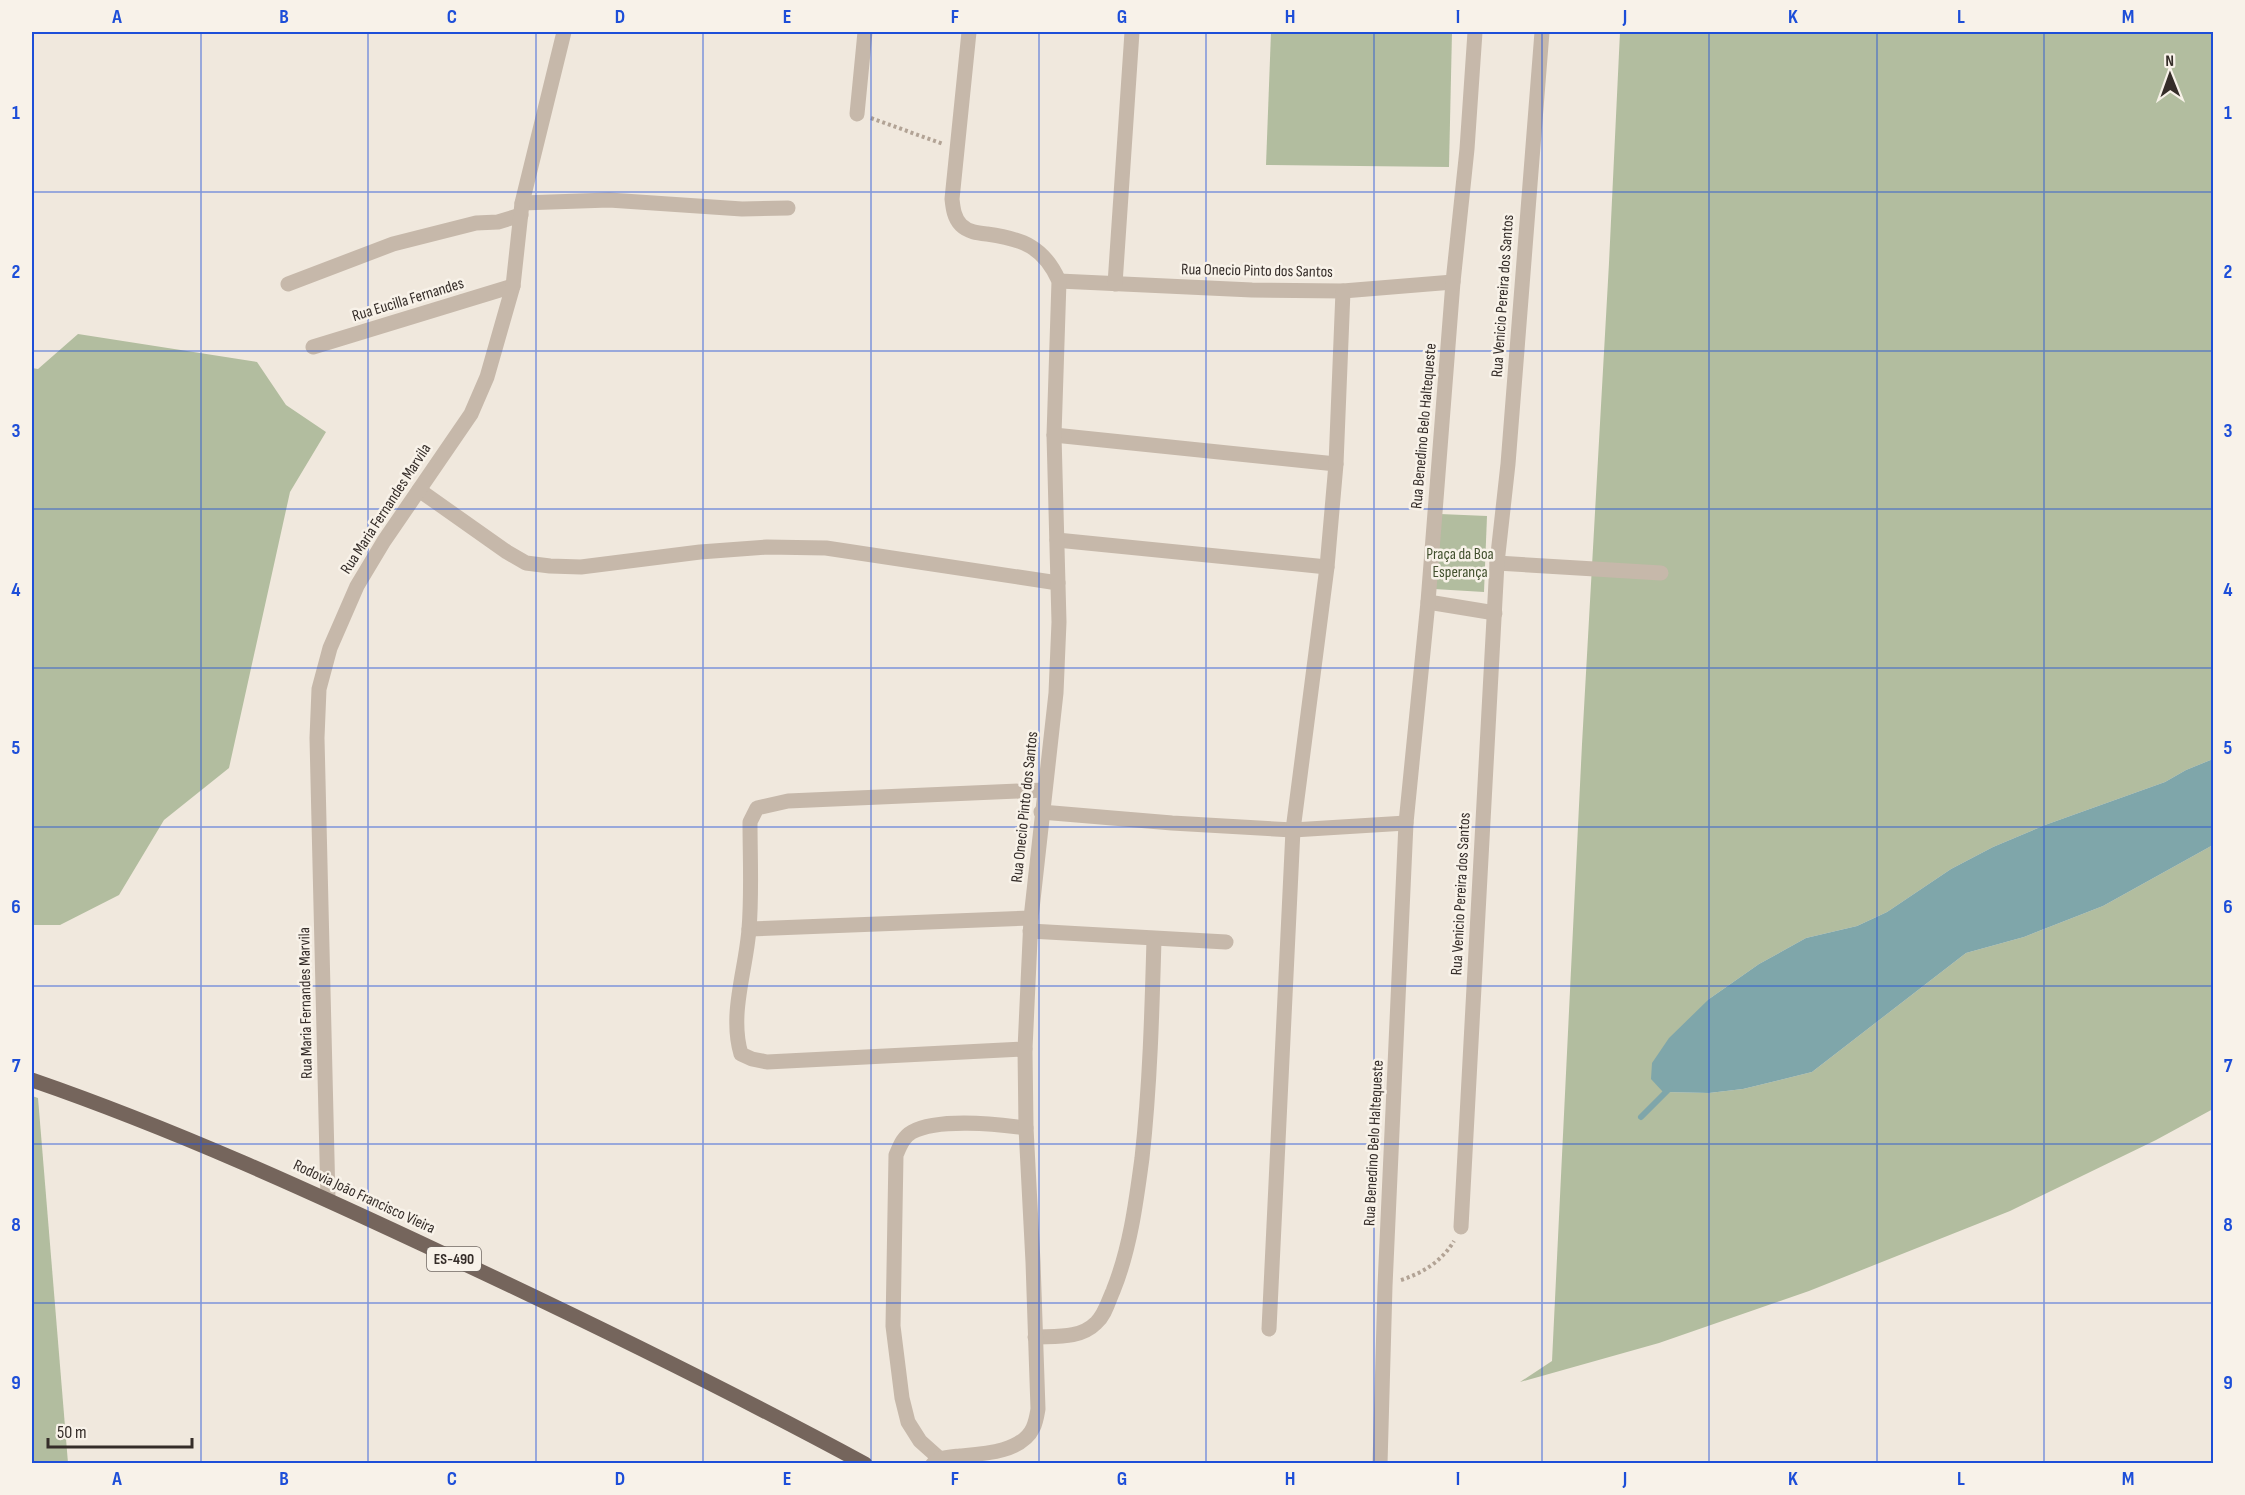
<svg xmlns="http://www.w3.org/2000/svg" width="2245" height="1495" font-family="'Sofia Sans Condensed',sans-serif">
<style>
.green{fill:#b2bd9f}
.water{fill:#7fa6aa}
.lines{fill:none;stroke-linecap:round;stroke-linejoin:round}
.stream{stroke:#7fa6aa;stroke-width:6}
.path{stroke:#b2a395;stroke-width:4;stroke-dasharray:3 3;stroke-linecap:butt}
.minor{stroke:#c6b8aa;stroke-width:15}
.major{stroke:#75655c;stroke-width:15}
.grid{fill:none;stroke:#1d4ed8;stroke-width:1.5;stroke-opacity:0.55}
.labels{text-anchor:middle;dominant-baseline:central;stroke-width:5;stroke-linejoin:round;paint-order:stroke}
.shield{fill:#f8f2e9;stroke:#706863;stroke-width:1.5}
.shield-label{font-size:15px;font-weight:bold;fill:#352d29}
.street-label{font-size:16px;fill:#352d29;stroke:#f8f2e9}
.park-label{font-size:16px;fill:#43512f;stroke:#f8f2e9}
.neatline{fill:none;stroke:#1d4ed8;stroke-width:2}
.grid-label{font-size:20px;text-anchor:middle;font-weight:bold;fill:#1d4ed8}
</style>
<rect width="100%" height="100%" fill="#f0e8dd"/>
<!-- green -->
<g class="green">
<path d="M1271 32H1452L1449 167 1266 165Z"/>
<path d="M1620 32H2213V759L2186 770 2165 782 2045 825 1993 847 1951 869 1887 912 1857 926 1806 938 1759 964 1709 999 1663 1092 1709 1093 1743 1089 1812 1072 1966 953 2024 937 2103 906 2213 845V1109L2156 1140 2010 1211 1809 1291 1659 1343 1520 1382 1552 1361 1582 744 1609 263Z"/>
<path d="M78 334 257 362 286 405 326 432 290 492 229 768 164 820 119 895 60 925H32V368L38 369Z"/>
<path d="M1440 514 1487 516 1484 592 1434 589Z"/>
<path d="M32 1096 38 1098 68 1463H32Z"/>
</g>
<!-- water -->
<path class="water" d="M2213 759V845L2103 906 2024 937 1966 953 1812 1072 1743 1089 1709 1093 1663 1092 1651 1079 1652 1063 1669 1038 1709 999 1759 964 1806 938 1857 926 1887 912 1951 869 1993 847 2045 825 2165 782 2186 770Z"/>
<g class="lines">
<!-- stream -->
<path class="stream" d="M1641 1117 1670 1088"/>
<!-- path -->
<g class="path">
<path d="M871 118 943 144"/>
<path d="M1401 1280C1423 1273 1442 1261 1454 1241"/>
</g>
<!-- minor -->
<g class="minor">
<path d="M857 114 865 32"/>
<path d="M522 203 609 200 742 209 788 208"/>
<path d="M1059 281 1252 290 1343 291 1453 282"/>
<path d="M288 284 393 244 476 223 498 222 521 215"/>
<path d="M1115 284 1132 32"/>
<path d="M313 347 513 286"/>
<path d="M1054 435 1336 464"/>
<path d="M419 490 507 552 526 563 550 566 581 567 700 552 767 547 826 548 1058 583"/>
<path d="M1057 540 1327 567"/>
<path d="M1497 563 1661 573"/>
<path d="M1428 602 1495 613"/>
<path d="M1041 812 1172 823 1293 830 1406 823"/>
<path d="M749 929 1031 918"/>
<path d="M1030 931 1226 942"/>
<path d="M1025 1049 767 1062 752 1059 741 1054C729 1014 746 970 749 929 752 894 750 858 750 822L757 808 788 801 1044 790"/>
<path d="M328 1200 317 738 319 689 330 648 357 586 384 541 471 414 487 377 513 286 522 203 564 32"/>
<path d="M1461 1227 1497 563 1508 464 1542 32"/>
<path d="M1269 1329 1293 830 1327 567 1336 464 1343 291"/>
<path d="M1035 1337C1056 1336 1080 1339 1096 1323 1105 1315 1108 1302 1113 1291 1130 1249 1136 1203 1142 1158 1150 1085 1152 1012 1154 939"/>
<path d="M939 1458 920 1441 908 1422 902 1398 893 1326 896 1155C900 1146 903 1137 912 1132 938 1118 997 1124 1026 1128"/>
<path d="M933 1464C941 1457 950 1457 960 1456 983 1454 1022 1452 1033 1428 1036 1422 1037 1415 1038 1409L1033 1262 1026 1128 1025 1049 1031 918 1056 693 1059 622 1054 435 1059 281C1044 247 1023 239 987 234 978 233 968 232 961 225 954 218 953 208 952 199L969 32"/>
<path d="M1380 1464 1385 1286 1406 823 1428 602 1453 282 1467 149 1475 32"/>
</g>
<!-- major -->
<path class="major" d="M32 1080C174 1129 312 1192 448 1256 589 1322 728 1390 865 1464"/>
</g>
<!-- grid -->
<path class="grid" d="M201 32V1464M368 32V1464M536 32V1464M703 32V1464M871 32V1464M1039 32V1464M1206 32V1464M1374 32V1464M1542 32V1464M1709 32V1464M1877 32V1464M2044 32V1464M32 192H2214M32 351H2214M32 509H2214M32 668H2214M32 827H2214M32 986H2214M32 1144H2214M32 1303H2214"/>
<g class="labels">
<!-- shield labels -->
<rect class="shield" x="427" y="1247" width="54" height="24" rx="4.5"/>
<g class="shield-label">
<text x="454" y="1259">ES-490</text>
</g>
<!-- street labels -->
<g class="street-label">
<text transform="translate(1257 271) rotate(1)">Rua Onecio Pinto dos Santos</text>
<text transform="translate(1503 296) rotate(-86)">Rua Venicio Pereira dos Santos</text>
<text transform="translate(408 300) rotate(-17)">Rua Eucilla Fernandes</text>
<text transform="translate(1424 426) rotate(-85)">Rua Benedino Belo Haltequeste</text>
<text transform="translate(386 509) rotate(-57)">Rua Maria Fernandes Marvila</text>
<text transform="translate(1025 807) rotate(-84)">Rua Onecio Pinto dos Santos</text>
<text transform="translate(1461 894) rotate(-87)">Rua Venicio Pereira dos Santos</text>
<text transform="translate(306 1003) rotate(-91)">Rua Maria Fernandes Marvila</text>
<text transform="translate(1374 1143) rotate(-87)">Rua Benedino Belo Haltequeste</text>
<text transform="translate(364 1197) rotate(25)">Rodovia João Francisco Vieira</text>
</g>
<!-- park labels -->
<g class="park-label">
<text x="1460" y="554">Praça da Boa<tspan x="1460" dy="18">Esperança</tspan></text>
</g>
</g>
<!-- border -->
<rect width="2245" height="1495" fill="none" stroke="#f8f2e9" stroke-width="66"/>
<!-- north arrow -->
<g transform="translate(2170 75) rotate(359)" stroke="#f8f2e9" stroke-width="4.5" paint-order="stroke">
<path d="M0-4.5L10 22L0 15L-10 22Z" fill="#352d29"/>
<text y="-9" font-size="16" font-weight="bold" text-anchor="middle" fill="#352d29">N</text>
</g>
<!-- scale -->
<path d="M48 1438v9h144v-9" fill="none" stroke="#352d29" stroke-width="3"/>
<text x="57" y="1438" font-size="18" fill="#352d29" stroke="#f8f2e9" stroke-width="4.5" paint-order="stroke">50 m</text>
<rect x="33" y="33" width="2179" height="1429" class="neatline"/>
<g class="grid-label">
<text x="117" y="23">A</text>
<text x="284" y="23">B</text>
<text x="452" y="23">C</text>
<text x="620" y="23">D</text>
<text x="787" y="23">E</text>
<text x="955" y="23">F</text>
<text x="1122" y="23">G</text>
<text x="1290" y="23">H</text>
<text x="1458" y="23">I</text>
<text x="1625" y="23">J</text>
<text x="1793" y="23">K</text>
<text x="1961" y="23">L</text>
<text x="2128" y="23">M</text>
<text x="16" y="119">1</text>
<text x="2228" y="119">1</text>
<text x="16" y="278">2</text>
<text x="2228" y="278">2</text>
<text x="16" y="437">3</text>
<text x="2228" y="437">3</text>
<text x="16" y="596">4</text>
<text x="2228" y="596">4</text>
<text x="16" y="754">5</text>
<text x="2228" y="754">5</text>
<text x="16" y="913">6</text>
<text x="2228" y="913">6</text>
<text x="16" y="1072">7</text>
<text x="2228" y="1072">7</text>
<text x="16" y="1231">8</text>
<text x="2228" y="1231">8</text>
<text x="16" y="1389">9</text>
<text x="2228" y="1389">9</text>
<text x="117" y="1485">A</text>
<text x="284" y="1485">B</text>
<text x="452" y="1485">C</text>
<text x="620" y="1485">D</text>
<text x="787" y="1485">E</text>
<text x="955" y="1485">F</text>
<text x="1122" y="1485">G</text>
<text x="1290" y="1485">H</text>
<text x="1458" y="1485">I</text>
<text x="1625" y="1485">J</text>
<text x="1793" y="1485">K</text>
<text x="1961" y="1485">L</text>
<text x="2128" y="1485">M</text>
</g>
</svg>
